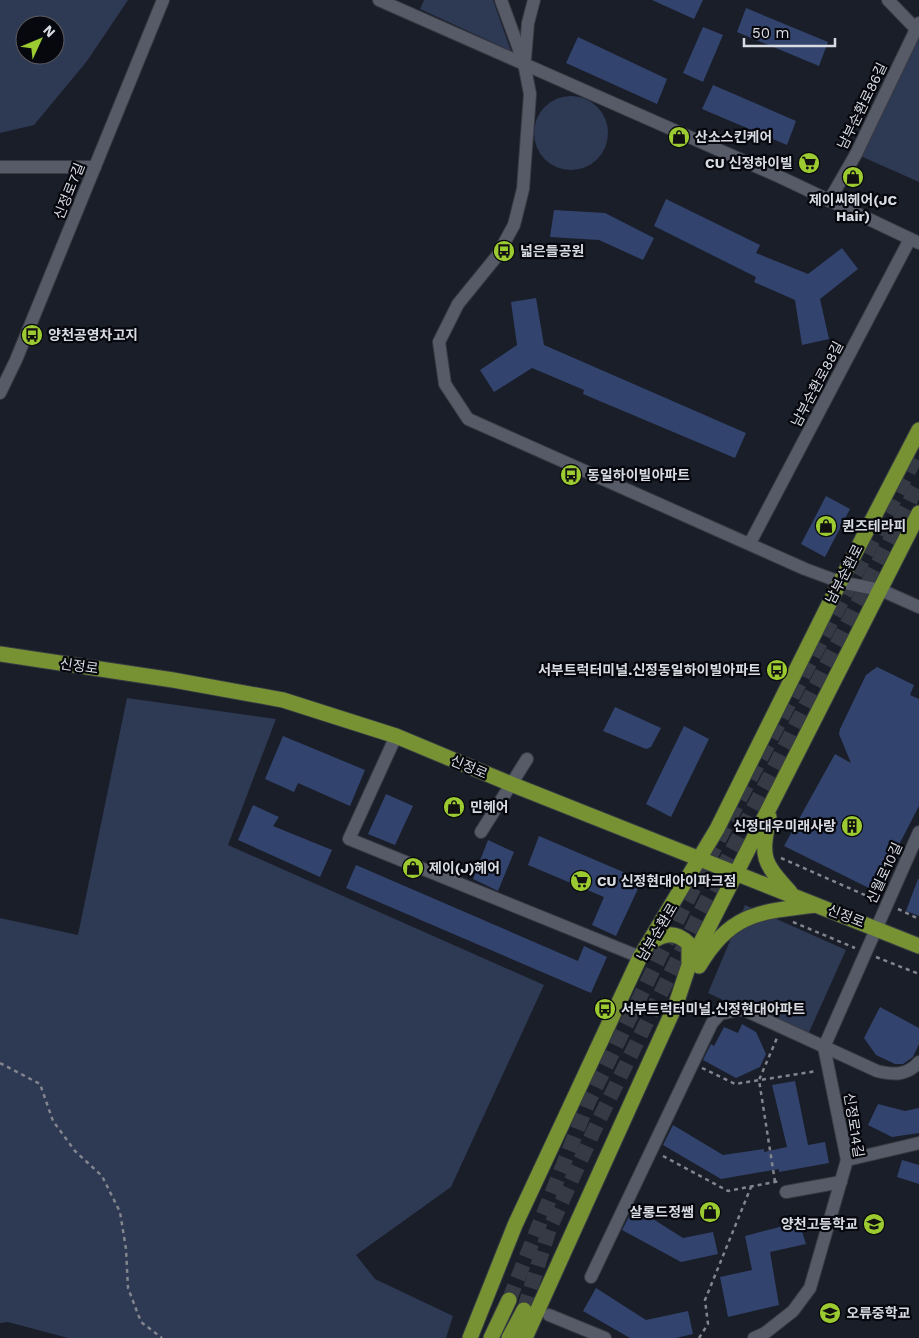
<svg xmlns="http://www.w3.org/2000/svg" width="919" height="1338" font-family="'Work Sans','Noto Sans KR',sans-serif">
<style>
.green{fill:#2e3954;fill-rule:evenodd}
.building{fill:#32436e}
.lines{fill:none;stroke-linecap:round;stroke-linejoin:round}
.major-tunnel{stroke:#363a44;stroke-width:15;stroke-dasharray:15 8;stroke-linecap:butt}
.minor-casing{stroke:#383b43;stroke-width:14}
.major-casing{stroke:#383b43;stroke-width:17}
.path{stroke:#82858e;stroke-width:2.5;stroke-dasharray:4 4;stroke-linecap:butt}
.minor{stroke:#565b67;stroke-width:12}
.major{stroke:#769233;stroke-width:15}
.labels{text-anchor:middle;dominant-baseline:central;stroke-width:4.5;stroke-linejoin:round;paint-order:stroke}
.street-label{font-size:14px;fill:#d8dbe2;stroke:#07080d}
.poi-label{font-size:14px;font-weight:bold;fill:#d8dbe2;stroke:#07080d;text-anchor:start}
</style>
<rect width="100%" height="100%" fill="#1a1e28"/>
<!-- green -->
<g class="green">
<path d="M0 0H128L87 61 34 125 0 133ZM25 25H55V55H25Z"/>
<path d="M424 0H493L511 51 420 9Z"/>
<path d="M919 23V182L856 154Z"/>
<circle cx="571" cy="133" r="37"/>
<path d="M127 698 276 719 228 845 544 985 451 1187 356 1255 375 1279 453 1316 446 1338H68L8 1322 0 1323V918L78 935Z"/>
<path d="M745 905 846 950 806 1039 708 993Z"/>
</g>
<!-- building -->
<g class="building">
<path d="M652 0H703L694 19Z"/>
<path d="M746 8 828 42 819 66 737 32Z"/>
<path d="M703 27 723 35 703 82 683 73Z"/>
<path d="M578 37 667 79 657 104 566 63Z"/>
<path d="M713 85 796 121 787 145 702 109Z"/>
<path d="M666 199 760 245 756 253 808 274 842 248 858 269 820 299 829 339 802 345 795 300 754 282 756 277 654 226Z"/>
<path d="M554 210 605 213 654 238 643 260 599 240 550 237Z"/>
<path d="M536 298 544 345 746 433 735 458 583 394 584 390 532 368 494 392 480 370 517 345 511 302Z"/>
<path d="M826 496 850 509 825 557 801 544Z"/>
<path d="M877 667 914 685 910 695 919 699V806L875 891 784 846 835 754 851 763 839 734 840 729 866 675Z"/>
<path d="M615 707 661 728 651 747 646 749 603 731Z"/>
<path d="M684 726 709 739 671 817 646 804Z"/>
<path d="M283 736 365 770 350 806 298 783 294 792 265 779Z"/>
<path d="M386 794 413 806 395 845 368 834Z"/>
<path d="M253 805 279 817 273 826 332 850 320 877 238 840Z"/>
<path d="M539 836 642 880 616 936 592 925 604 897 528 865Z"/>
<path d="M488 840 514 852 498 891 473 879Z"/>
<path d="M356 865 578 961 584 946 607 957 591 993 346 888Z"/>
<path d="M918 879H919V916L906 911Z"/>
<path d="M880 1007 919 1028V1044L913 1057 903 1064H895L876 1055 864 1038Z"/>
<path d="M742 1024 756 1032 766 1054 760 1067 736 1078 703 1060 711 1044 714 1046 724 1027 738 1033Z"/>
<path d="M795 1081 808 1145 825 1142 829 1163 779 1172V1169L721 1179 663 1145 673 1125 723 1155 764 1149V1152L787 1147 772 1085Z"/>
<path d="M878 1104 905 1111 919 1108V1133L892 1137 868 1125Z"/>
<path d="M902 1160 919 1165V1184L897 1177Z"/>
<path d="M634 1207 683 1238 713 1232 718 1254 681 1262 622 1230Z"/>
<path d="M799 1222 806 1244 770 1252 779 1305 728 1317 720 1277 752 1270 745 1236Z"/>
<path d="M596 1288 646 1320 688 1311 693 1334 676 1338H630L583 1311Z"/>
</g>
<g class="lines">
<!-- major-tunnel -->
<g class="major-tunnel">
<path d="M509 1300 588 1103 681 913 919 451"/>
<path d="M524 1310 549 1230 597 1124 698 917 919 483"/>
</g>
<!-- minor casing -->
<g class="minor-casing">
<g id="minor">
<path d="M379 0 778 176 919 243"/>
<path d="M501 0 524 63 530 94 523 189 514 225 497 256 458 304 439 342 445 384 468 419 805 569 840 582 881 590 919 607"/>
<path d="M888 0 916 29"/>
<path d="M525 59 528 23 534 0"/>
<path d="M0 167H95"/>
<path d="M829 201 856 154 919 23"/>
<path d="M0 393 16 360 163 0"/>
<path d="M750 543 910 239"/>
<path d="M396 736 349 839 640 957"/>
<path d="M481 832 527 759"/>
<path d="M847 1160 919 1143"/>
<path d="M786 1192 841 1182"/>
<path d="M591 1277 712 1023 720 1014 742 1009 877 1071C893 1075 907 1076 919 1062"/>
<path d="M549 1315 605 1338"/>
<path d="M754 1338 765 1333 793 1311 810 1288 847 1160 824 1047 919 832"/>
</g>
</g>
<!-- major casing -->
<g class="major-casing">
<g id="major">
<path d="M0 654 173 680 283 700 396 736 511 784 919 946"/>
<path d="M769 817C761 858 762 861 790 892"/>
<path d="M651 942C665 933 676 931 689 944V962"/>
<path d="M699 966C730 913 759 912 815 905"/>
<path d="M470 1338 515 1225 640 957 717 829 840 582 919 430"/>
<path d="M491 1338 509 1300"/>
<path d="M509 1338 524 1310"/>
<path d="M525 1338 676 1004 688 968 919 513"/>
</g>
</g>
<!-- path -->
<g class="path">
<path d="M781 858 876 900"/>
<path d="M898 909 919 919"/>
<path d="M793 922 855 948"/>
<path d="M876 957 919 974"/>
<path d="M0 1063 40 1084 53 1121 75 1151 102 1176 120 1212 126 1249 128 1288 141 1322 162 1338"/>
<path d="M702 1068 735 1084 817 1071"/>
<path d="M663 1156 728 1191 780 1181"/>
<path d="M775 1182 759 1080 777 1038"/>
<path d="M699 1338 708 1324 705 1300 751 1187"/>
</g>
<!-- minor -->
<use href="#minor" class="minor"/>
<!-- major -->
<use href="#major" class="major"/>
</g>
<!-- icons -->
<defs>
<g id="shop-disc" transform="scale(1.125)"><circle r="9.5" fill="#9cca31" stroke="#07080d"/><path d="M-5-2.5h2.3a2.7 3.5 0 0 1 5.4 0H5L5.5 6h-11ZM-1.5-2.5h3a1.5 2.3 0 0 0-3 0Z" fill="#111"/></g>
<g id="supermarket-disc" transform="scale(1.125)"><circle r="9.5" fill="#9cca31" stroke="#07080d"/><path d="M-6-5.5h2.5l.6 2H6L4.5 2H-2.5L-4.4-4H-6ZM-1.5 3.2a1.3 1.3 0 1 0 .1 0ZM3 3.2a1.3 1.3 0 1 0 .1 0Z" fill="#111"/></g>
<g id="bus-disc" transform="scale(1.125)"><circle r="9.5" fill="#9cca31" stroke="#07080d"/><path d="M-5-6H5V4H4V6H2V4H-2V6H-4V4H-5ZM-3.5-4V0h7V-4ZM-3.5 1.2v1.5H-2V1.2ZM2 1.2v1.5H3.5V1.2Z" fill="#111"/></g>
<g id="building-disc" transform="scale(1.125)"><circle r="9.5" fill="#9cca31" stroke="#07080d"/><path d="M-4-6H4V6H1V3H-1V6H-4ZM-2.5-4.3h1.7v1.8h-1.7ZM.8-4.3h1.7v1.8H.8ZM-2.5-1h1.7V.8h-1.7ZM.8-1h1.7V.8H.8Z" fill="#111"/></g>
<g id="school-disc" transform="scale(1.125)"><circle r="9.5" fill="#9cca31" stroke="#07080d"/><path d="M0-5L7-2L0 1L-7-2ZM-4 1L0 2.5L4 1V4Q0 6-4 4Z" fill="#111"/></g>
</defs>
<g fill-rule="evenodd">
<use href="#shop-disc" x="679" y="137"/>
<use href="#supermarket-disc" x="809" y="163"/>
<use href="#shop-disc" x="853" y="177"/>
<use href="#bus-disc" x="504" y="251"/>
<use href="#bus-disc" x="32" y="335"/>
<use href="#bus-disc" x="571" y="475"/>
<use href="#shop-disc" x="826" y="526"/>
<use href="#bus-disc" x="777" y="670"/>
<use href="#shop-disc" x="454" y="807"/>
<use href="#building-disc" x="852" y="826"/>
<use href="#shop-disc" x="413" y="868"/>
<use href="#supermarket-disc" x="581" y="881"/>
<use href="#bus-disc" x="605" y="1009"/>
<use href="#shop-disc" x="710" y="1212"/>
<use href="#school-disc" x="874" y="1224"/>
<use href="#school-disc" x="830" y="1313"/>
</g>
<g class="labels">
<!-- street labels -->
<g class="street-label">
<text transform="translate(862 106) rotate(-64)">남부순환로86길</text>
<text transform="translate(69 191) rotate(-68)">신정로7길</text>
<text transform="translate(817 384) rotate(-62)">남부순환로88길</text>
<text transform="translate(844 574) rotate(-63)">남부순환로</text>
<text transform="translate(79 666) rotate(8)">신정로</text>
<text transform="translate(469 767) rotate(23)">신정로</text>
<text transform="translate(884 873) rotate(-65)">신월로10길</text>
<text transform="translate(846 916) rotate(21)">신정로</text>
<text transform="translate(657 932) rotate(-59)">남부순환로</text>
<text transform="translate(854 1125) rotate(81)">신정로14길</text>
</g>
<!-- poi labels -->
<g class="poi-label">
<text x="695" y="137">산소스킨케어</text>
<text x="793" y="163" text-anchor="end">CU 신정하이빌</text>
<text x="853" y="200" text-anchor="middle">제이씨헤어(JC<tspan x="853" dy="16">Hair)</tspan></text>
<text x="520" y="251">넓은들공원</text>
<text x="48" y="335">양천공영차고지</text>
<text x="587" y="475">동일하이빌아파트</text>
<text x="842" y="526">퀸즈테라피</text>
<text x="761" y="670" text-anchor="end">서부트럭터미널.신정동일하이빌아파트</text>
<text x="470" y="807">민헤어</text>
<text x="836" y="826" text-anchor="end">신정대우미래사랑</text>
<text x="429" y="868">제이(J)헤어</text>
<text x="597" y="881">CU 신정현대아이파크점</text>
<text x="621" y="1009">서부트럭터미널.신정현대아파트</text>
<text x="694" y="1212" text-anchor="end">살롱드정쌤</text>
<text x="858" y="1224" text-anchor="end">양천고등학교</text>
<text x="846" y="1313">오류중학교</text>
</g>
</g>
<!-- north arrow -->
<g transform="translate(40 40) rotate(46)"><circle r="24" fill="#07080d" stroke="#5b5c62"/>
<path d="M0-4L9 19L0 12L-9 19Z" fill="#9cca31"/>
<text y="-8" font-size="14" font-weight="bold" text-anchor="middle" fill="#d8dbe2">N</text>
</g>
<!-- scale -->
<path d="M744 38v8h91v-8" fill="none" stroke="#d8dbe2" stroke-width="2.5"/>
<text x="752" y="38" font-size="15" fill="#d8dbe2" stroke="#07080d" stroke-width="4" paint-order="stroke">50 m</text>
</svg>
